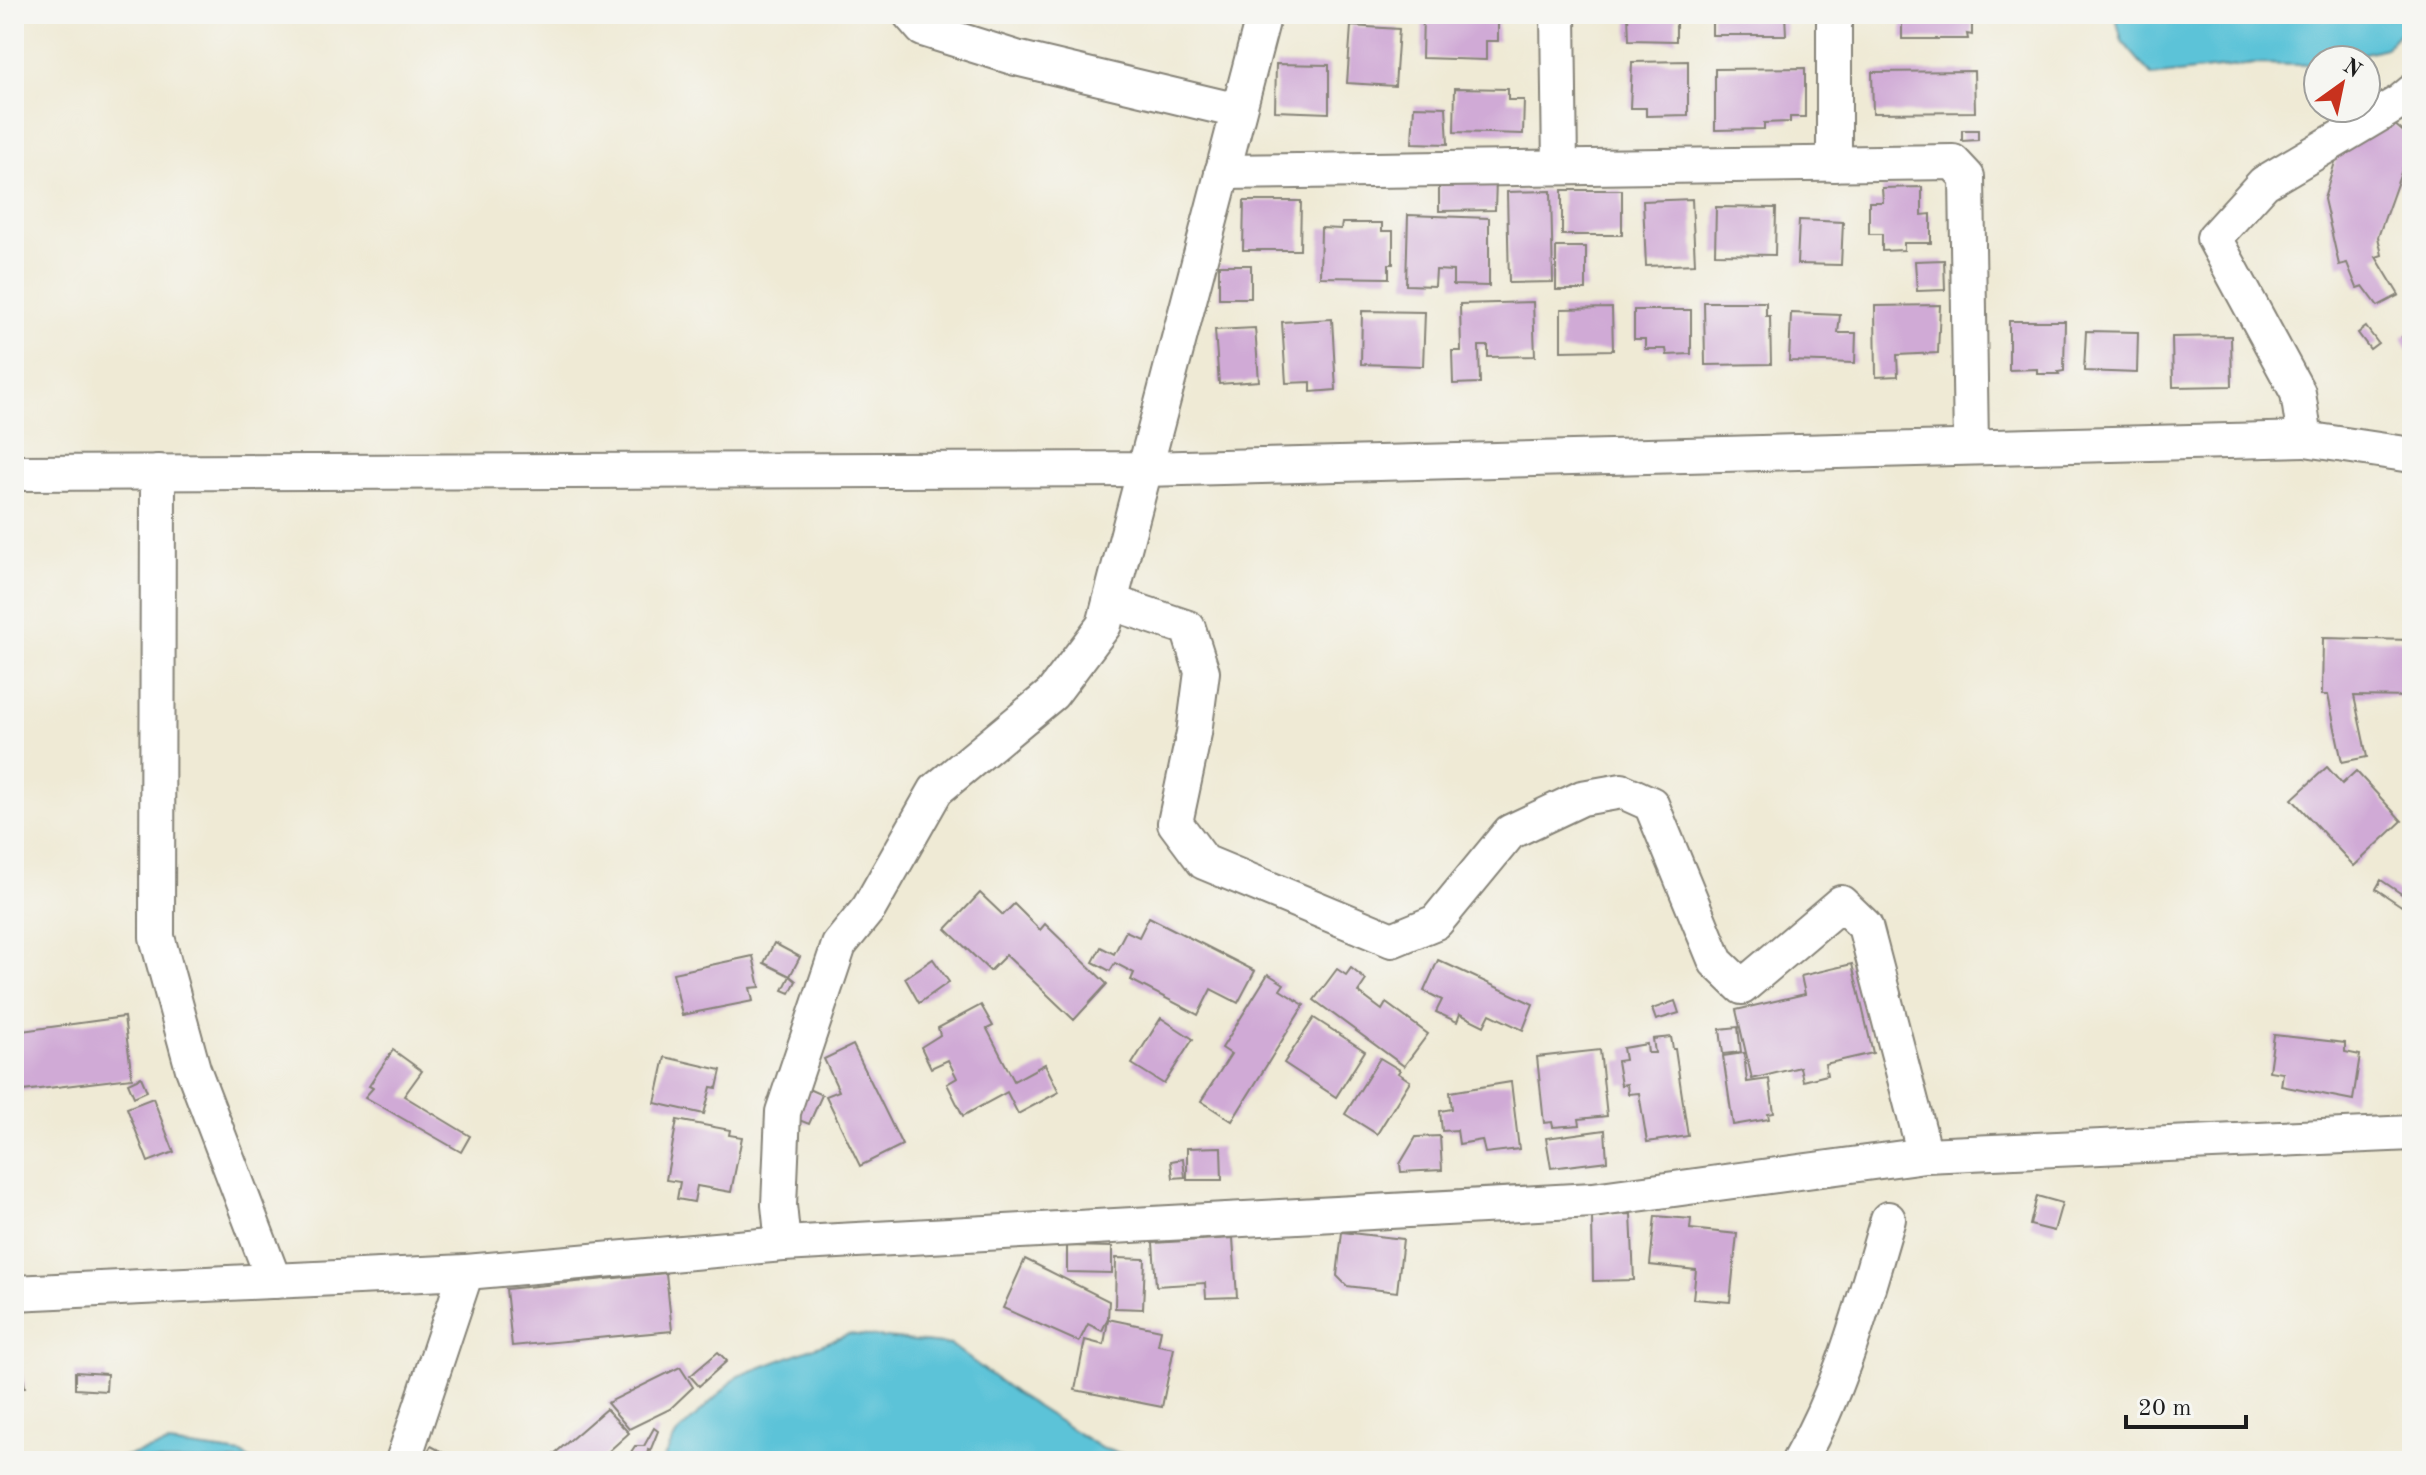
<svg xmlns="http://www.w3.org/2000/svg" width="2426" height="1475" font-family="'Old Standard TT',serif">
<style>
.water{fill:#5cc3d8;stroke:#3c707a;stroke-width:2}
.building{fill:#d0aad6}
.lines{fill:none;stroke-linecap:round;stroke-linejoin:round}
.street-casing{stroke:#868378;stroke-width:38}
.street{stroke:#fff;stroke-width:34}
</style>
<rect width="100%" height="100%" fill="#f6f6f2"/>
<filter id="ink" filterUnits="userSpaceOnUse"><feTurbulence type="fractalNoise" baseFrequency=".0125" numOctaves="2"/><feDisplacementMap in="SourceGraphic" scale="16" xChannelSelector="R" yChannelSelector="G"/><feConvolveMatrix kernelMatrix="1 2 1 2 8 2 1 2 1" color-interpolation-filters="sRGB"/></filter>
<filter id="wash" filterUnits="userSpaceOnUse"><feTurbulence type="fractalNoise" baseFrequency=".006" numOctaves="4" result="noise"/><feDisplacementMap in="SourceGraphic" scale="32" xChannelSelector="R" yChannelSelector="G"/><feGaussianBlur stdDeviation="1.8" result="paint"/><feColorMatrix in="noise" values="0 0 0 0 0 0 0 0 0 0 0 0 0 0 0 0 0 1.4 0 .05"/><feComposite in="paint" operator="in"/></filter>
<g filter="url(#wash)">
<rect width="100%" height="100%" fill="#efead5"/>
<!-- water -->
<g class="water">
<path d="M2115 14H2412V19L2386 48 2335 60H2318V63L2299 65 2255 64 2152 76 2122 41Z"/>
<path d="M849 1334 951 1345 1018 1395 1101 1448 1147 1461H662L676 1435 738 1376Z"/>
<path d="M169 1444 242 1454 252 1461H108Z"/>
</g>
<g id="blocks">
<!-- building -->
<g class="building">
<path d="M1423 14H1498V41H1486V60L1422 58Z"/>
<path d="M1628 14H1676V41L1629 40Z"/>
<path d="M1712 14H1785L1786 35H1712Z"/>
<path d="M1902 14H1972V35L1967 34 1968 39H1902Z"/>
<path d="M1351 26 1399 29 1395 86 1347 83Z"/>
<path d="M1688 61V115L1646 116V108H1630L1632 62Z"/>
<path d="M1276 64 1329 65V113L1275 111Z"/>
<path d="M1805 68V117H1790V122L1764 123V129L1715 130V69Z"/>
<path d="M1974 71 1975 112 1873 113 1872 72Z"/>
<path d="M1455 88 1508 89V100H1524L1523 134 1454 132Z"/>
<path d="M1414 106 1446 107 1448 144 1412 143Z"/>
<path d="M2382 114 2412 139V142L2378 237 2382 255 2376 257 2399 295 2378 306 2363 286 2357 288 2347 263 2339 265 2324 199 2338 152Z"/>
<path d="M1962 130H1978V140L1962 141Z"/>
<path d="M1496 180 1495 210 1439 211V181Z"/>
<path d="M1922 187V215L1931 214V243H1904V250L1882 251V234H1869V202H1883L1882 188Z"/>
<rect x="1562" y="190" width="60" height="45"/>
<path d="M1551 191 1553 282 1509 283 1507 192Z"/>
<path d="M1692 199 1695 264 1646 266 1643 201Z"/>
<path d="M1244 201H1301L1300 250H1243Z"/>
<path d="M1716 207 1776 208 1775 255 1715 254Z"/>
<path d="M1408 215 1489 218V286L1453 285V271L1436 270 1435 286 1406 285Z"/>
<path d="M1799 220 1843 222 1841 265 1797 264Z"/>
<path d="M1342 223H1382V231H1393V264H1389V278L1320 277 1321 228 1341 229Z"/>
<rect x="1556" y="247" width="30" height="43"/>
<path d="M1944 260 1945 290 1917 291 1915 261Z"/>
<rect x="1219" y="265" width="32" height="33"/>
<path d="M1533 302 1535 356 1488 357V346H1479L1480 383 1453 384 1452 351H1461L1460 304Z"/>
<path d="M1704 302H1766V316H1770L1771 364 1705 365Z"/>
<path d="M1940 305 1938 353 1897 355 1898 376 1876 377 1875 306Z"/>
<path d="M1612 308 1613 350 1561 351V309Z"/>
<path d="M1634 310H1691V354L1667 355 1666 349H1645V339H1634Z"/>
<path d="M1362 311 1425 312 1423 366 1361 364Z"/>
<path d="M1791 313 1840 315 1838 333H1856L1855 363 1789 361Z"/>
<path d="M1332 319 1336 390 1311 392V382L1286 383 1282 322Z"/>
<path d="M2009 321H2065L2064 371 2058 372 2059 374H2037V369L2009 370Z"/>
<path d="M2366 327 2378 343 2370 349 2358 333Z"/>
<path d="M1255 328 1259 381 1219 384 1215 330Z"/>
<path d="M2086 331 2138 332 2137 373 2084 371Z"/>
<path d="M2412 331V349L2408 351 2402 337Z"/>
<path d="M2231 336 2232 386 2173 387 2172 337Z"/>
<path d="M2323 638 2412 640V697L2354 696 2367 757 2342 762 2328 695H2322Z"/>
<path d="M2327 767 2342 784 2356 771 2402 821 2354 866 2292 799Z"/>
<path d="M2381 880 2412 901V913L2376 889Z"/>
<path d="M980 893 1003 915 1014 904 1040 930 1045 924 1107 984 1074 1020 1006 955 990 971 946 929Z"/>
<path d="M1149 917 1255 971 1238 1003 1211 989 1198 1015 1131 980 1134 973 1115 963 1110 971 1093 962 1101 947 1114 954 1126 931 1139 937Z"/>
<path d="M774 943 800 957 790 976 764 963Z"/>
<path d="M753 956 760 987 750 988 753 1001 682 1015 673 973Z"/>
<path d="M933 959 949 982 919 1003 905 978Z"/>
<path d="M1438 960 1533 1004 1523 1030 1490 1014 1484 1026 1460 1014 1457 1022 1436 1012 1442 1000 1424 991Z"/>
<path d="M1852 964 1873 1053 1825 1064 1827 1075 1803 1081 1800 1067 1752 1079 1736 1010 1805 994 1801 976Z"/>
<path d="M1351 968 1366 980 1358 992 1382 1010 1386 1003 1428 1034 1404 1066 1314 1000 1337 969 1346 975Z"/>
<path d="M1268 974 1284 984 1280 990 1304 1005 1232 1121 1201 1101 1231 1054 1222 1048Z"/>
<path d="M790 976 796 981 790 993 783 990Z"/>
<path d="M1675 1001 1679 1013 1656 1020 1652 1009Z"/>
<path d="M981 1005 993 1026 987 1029 1014 1081 1045 1064 1059 1092 1018 1114 1007 1092 963 1116 947 1084 957 1078 948 1060 931 1068 921 1047 940 1035 938 1028Z"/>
<path d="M124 1017 132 1078 14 1092V1032Z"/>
<path d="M1161 1018 1193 1039 1164 1084 1132 1064Z"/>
<path d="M1314 1018 1365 1051 1336 1097 1284 1063Z"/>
<path d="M1738 1027 1741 1052 1723 1054 1720 1029Z"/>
<path d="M2274 1035 2345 1043V1052L2360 1055 2353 1100 2281 1086 2283 1073 2269 1071Z"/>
<path d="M1671 1037 1673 1049H1675L1688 1136 1647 1142 1639 1093 1628 1094 1627 1084 1621 1085 1617 1061 1625 1060 1623 1048 1647 1044 1648 1053H1655L1653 1039Z"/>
<path d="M853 1045 902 1145 860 1166 826 1096 839 1091 824 1059Z"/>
<path d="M393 1050 422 1071 404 1096 470 1136 461 1152 365 1097 373 1088 369 1086Z"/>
<path d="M1600 1050 1607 1116 1579 1119 1580 1125 1553 1127 1552 1122 1544 1123 1537 1057Z"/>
<path d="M1744 1053 1747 1082 1769 1079 1774 1113 1768 1114 1769 1119 1733 1125 1723 1056Z"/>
<path d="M665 1057 721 1070 717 1088 711 1087 704 1114 655 1103Z"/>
<path d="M1380 1058 1400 1070 1398 1073 1410 1081 1377 1134 1345 1114Z"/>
<path d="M141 1077 147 1091 134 1097 128 1083Z"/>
<path d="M1511 1082 1519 1149 1485 1153 1482 1140 1459 1144 1457 1130 1442 1131 1440 1111 1452 1109 1450 1092Z"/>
<path d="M806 1088 822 1095 809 1124 794 1118Z"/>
<path d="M2412 1092V1111H2405L2404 1093Z"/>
<path d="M153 1098 174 1152 148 1162 127 1108Z"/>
<path d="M677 1120 730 1130 729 1135 742 1137 731 1192 697 1186 694 1202 677 1199 680 1182 666 1180Z"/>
<path d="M1605 1130 1607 1161 1551 1168 1546 1138Z"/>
<path d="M1440 1136 1442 1170 1401 1172 1400 1164 1416 1137Z"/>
<path d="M1221 1147 1222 1180H1187V1148Z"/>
<path d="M1183 1159 1185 1177 1173 1178 1171 1161Z"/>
<path d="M2037 1196 2062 1203 2054 1231 2030 1225Z"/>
<path d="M1631 1214 1634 1280 1593 1281 1592 1216Z"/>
<path d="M1655 1216 1691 1219 1690 1229 1737 1234 1730 1302 1693 1299 1696 1270 1650 1265Z"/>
<path d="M1342 1232 1403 1239 1397 1292 1347 1286 1337 1276Z"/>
<path d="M1233 1238 1237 1297 1206 1298 1205 1283 1156 1286 1153 1243Z"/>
<path d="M1067 1246 1112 1247V1273L1067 1272Z"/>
<path d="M1116 1258 1145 1259 1143 1309 1115 1308Z"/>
<path d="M1025 1259 1109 1301 1108 1318 1102 1331 1088 1324 1079 1342 1003 1308Z"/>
<path d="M666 1273 672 1331 512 1346 506 1289Z"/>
<path d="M1108 1319 1161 1330 1158 1345 1174 1348 1162 1407 1075 1390 1085 1340 1104 1345Z"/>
<path d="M14 1334 25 1387 14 1389Z"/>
<path d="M718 1352 727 1361 699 1386 690 1376Z"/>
<path d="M680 1367 693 1387 670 1409 629 1429 607 1403Z"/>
<path d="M75 1372 107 1374 106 1391 75 1389Z"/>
<path d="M606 1409 629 1433 598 1461H546Z"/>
<path d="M654 1428 658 1431 650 1451 648 1450 646 1461H625L635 1446H644Z"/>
<path d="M431 1446 459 1461H422Z"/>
</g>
</g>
</g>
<g filter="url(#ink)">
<use href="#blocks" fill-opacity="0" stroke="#868378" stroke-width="2"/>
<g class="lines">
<!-- street casing -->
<g class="street-casing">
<g id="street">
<path d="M910 14 923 29 1016 58 1238 111"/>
<path d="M1558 14 1560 167"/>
<path d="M1834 14V164"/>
<path d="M1222 172 1953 162 1967 177 1971 447"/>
<path d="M2305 439 2412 455"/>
<path d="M158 472 157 937 193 1069 274 1281"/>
<path d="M14 473 1144 469 2305 439 2298 393 2214 238 2264 183 2400 102 2412 92"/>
<path d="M1110 602 1188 628 1202 672 1194 733 1175 823 1204 862 1392 940 1436 922 1510 832 1582 798 1622 791 1651 804 1716 962 1742 987 1841 903 1865 926 1925 1155 2412 1133"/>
<path d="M783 1244 779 1205 783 1112 839 945 869 908 936 790 1052 694 1104 625 1264 14"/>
<path d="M14 1293 466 1272 783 1244 1593 1200 1925 1155"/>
<path d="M403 1461 466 1272"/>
<path d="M1799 1461C1843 1384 1863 1303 1888 1219"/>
</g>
</g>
<!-- street -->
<use href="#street" class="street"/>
</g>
</g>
<!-- margin -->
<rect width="2426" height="1475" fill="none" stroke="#f6f6f2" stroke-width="48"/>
<!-- north arrow -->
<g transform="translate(2342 84) rotate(33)"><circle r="38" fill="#f6f6f2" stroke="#9f9f9c" stroke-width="2"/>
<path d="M0-6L14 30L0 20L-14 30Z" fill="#c8321e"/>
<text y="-12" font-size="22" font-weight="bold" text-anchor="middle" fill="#1c1c1c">N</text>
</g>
<!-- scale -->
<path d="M2126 1415v12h120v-12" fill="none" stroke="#1c1c1c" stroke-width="4"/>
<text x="2138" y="1415" font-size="24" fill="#1c1c1c" stroke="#f6f6f2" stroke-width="6" paint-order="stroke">20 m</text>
</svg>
